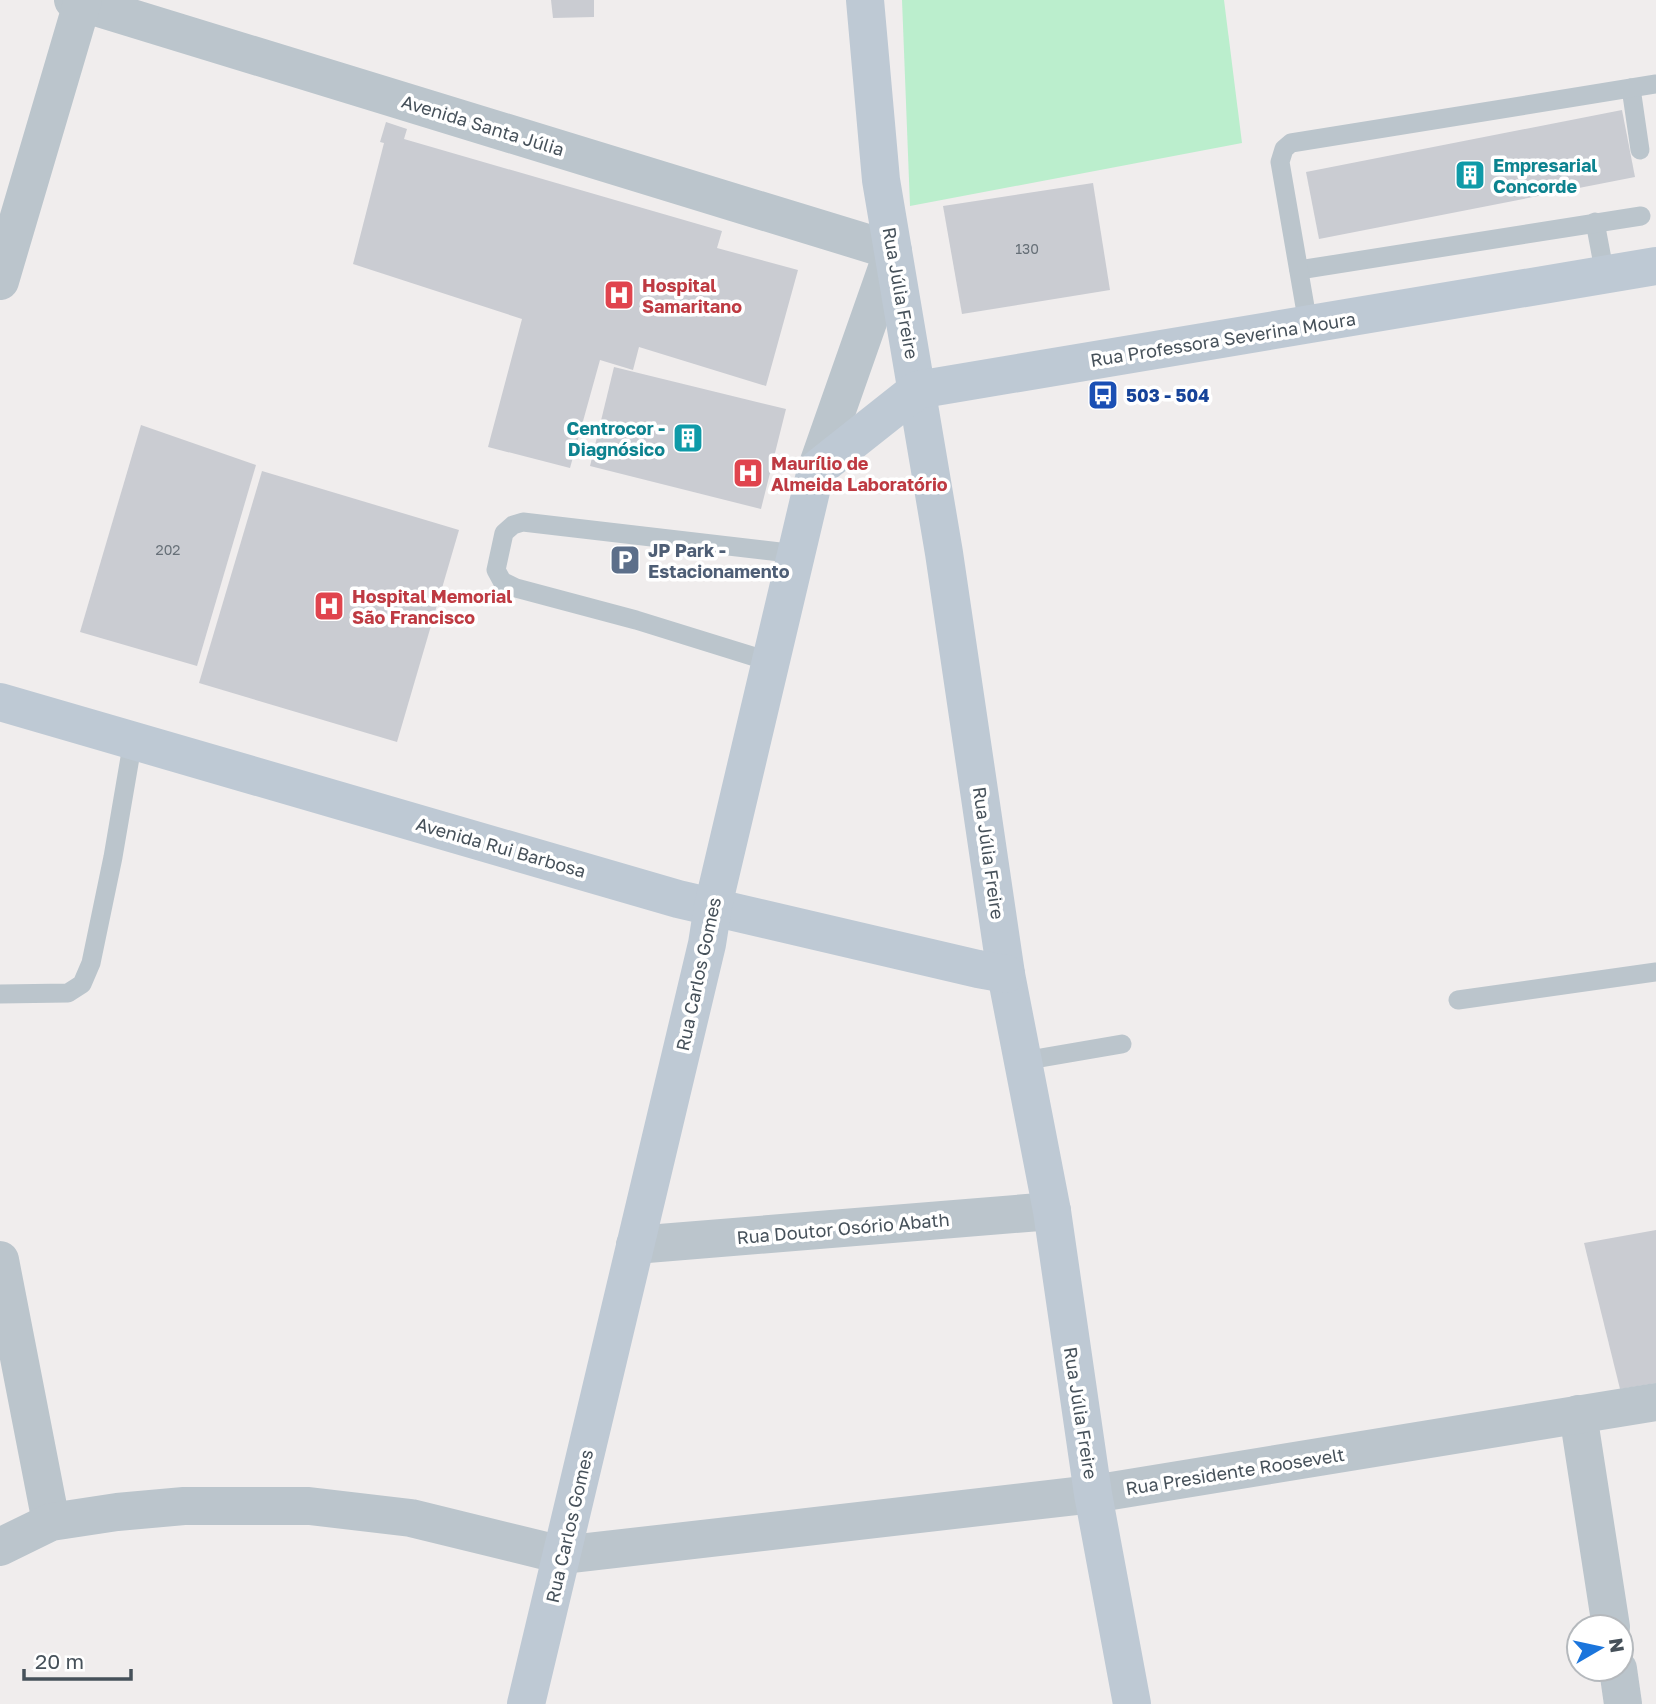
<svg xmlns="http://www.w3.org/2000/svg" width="1656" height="1704" font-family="'Golos Text',sans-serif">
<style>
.green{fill:#bbeecd}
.building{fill:#caccd2}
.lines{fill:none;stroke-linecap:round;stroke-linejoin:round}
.lane{stroke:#bbc5cc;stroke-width:19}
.street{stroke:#bbc5cc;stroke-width:38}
.secondary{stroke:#bec9d4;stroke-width:38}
.labels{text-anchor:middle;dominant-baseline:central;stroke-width:7;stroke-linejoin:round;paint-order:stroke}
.number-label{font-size:14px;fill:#677078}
.street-label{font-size:18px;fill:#46515a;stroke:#fff}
.culture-label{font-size:18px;font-weight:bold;fill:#0d838f;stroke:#fff;text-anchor:start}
.health-label{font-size:18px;font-weight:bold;fill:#be3a42;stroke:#fff;text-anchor:start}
.transit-label{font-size:18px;font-weight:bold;fill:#164399;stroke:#fff;text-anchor:start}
.service-label{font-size:18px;font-weight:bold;fill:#4e5e75;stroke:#fff;text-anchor:start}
</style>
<rect width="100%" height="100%" fill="#f0eded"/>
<!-- green -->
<path class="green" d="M902 0H1224L1242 143 910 206Z"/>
<!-- building -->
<g class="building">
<path d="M551 0H594V17L553 18Z"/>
<path d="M1622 110 1635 177 1319 239 1306 172Z"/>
<path d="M386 122 407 129 404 139 722 231 717 248 798 270 766 386 639 347 633 370 600 360 570 468 488 447 522 319 353 264 384 143 380 142Z"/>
<path d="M1093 183 1110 290 962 314 943 206Z"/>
<path d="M614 367 786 409 761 509 590 466Z"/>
<path d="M141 425 256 465 197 666 80 632Z"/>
<path d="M262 471 459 530 397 742 199 683Z"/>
<path d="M1656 1230V1383L1620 1389 1584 1243Z"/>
</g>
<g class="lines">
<!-- lane -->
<g class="lane">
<path d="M1631 88 1640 150"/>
<path d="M1595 222 1605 275"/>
<path d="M1299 270 1641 216"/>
<path d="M1308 324 1280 162 1284 149 1291 143 1656 84"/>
<path d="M771 662 636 620 516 588 502 581 496 570 504 533 513 525 523 522 797 554"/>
<path d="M0 994 68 993 82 984 91 963 113 857 133 740"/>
<path d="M1458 1000 1656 972"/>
<path d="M1023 1061 1122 1044"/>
</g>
<!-- street -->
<g class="street">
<path d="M73 0 893 251 816 470"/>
<path d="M0 281 83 0"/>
<path d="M635 1245 1052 1211"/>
<path d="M0 1260 51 1522"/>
<path d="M1578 1414 1611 1627"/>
<path d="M0 1547 51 1522 117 1512 184 1506H309L411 1518 562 1555 1093 1494 1656 1402"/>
<path d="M1618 1669 1623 1704"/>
</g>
<!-- secondary -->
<g class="secondary">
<path d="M865 0 881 180 944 553 1006 974 1052 1211 1093 1494 1132 1704"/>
<path d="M0 702 678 899 978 969 1006 974"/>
<path d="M526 1704 707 944 713 906 816 470 917 390 1656 266"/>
</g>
</g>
<!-- icons -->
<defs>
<g id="building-square" transform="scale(1.575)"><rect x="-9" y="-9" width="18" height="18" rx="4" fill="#0f9aa8" stroke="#fff"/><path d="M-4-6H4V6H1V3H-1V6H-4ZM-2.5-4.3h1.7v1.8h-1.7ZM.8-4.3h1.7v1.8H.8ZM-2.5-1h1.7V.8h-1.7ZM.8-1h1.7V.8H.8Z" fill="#fff"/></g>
<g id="hospital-square" transform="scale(1.575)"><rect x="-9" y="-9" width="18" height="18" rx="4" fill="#e0444e" stroke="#fff"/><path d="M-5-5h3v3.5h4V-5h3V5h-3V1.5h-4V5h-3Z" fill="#fff"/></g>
<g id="bus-square" transform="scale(1.575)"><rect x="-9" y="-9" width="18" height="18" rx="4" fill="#1a4fb4" stroke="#fff"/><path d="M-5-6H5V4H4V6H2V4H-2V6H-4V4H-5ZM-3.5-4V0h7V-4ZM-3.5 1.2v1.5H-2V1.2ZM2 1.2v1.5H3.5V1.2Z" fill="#fff"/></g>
<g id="parking-square" transform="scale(1.575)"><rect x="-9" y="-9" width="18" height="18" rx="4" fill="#5c6f8a" stroke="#fff"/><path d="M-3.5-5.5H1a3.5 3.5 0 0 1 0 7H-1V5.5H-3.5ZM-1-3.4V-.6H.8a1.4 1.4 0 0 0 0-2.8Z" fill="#fff"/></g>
</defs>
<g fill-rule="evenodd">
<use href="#building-square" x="1470" y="175"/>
<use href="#hospital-square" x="619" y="295"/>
<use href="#bus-square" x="1103" y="395"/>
<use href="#building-square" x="688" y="438"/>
<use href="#hospital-square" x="748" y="473"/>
<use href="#parking-square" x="625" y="560"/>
<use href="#hospital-square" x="329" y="606"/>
</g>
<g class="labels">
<!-- number labels -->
<g class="number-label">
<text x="1027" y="248">130</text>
<text x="168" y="549">202</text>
</g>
<!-- street labels -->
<g class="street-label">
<text transform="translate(483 125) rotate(17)">Avenida Santa Júlia</text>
<text transform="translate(901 293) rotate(80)">Rua Júlia Freire</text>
<text transform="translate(1223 339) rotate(-9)">Rua Professora Severina Moura</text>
<text transform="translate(501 847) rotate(16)">Avenida Rui Barbosa</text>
<text transform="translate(989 853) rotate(82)">Rua Júlia Freire</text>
<text transform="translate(698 974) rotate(-78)">Rua Carlos Gomes</text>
<text transform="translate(843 1228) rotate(-5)">Rua Doutor Osório Abath</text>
<text transform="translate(1081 1413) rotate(81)">Rua Júlia Freire</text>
<text transform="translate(1235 1471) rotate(-9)">Rua Presidente Roosevelt</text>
<text transform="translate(569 1526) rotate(-77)">Rua Carlos Gomes</text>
</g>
<!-- culture labels -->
<g class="culture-label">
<text x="1493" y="165">Empresarial<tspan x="1493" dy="21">Concorde</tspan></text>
<text x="665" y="428" text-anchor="end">Centrocor -<tspan x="665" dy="21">Diagnósico</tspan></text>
</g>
<!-- health labels -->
<g class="health-label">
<text x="642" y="285">Hospital<tspan x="642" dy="21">Samaritano</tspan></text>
<text x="771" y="463">Maurílio de<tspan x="771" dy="21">Almeida Laboratório</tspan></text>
<text x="352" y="596">Hospital Memorial<tspan x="352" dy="21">São Francisco</tspan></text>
</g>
<!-- transit labels -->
<g class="transit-label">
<text x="1126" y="395">503 - 504</text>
</g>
<!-- service labels -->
<g class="service-label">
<text x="648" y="550">JP Park -<tspan x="648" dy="21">Estacionamento</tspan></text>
</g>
</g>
<!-- north arrow -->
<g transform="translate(1600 1648) rotate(81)"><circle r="33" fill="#ffffff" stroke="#b5b9bd" stroke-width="2"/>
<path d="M0-5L12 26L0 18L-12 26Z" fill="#1b75dc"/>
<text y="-10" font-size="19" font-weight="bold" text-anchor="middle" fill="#46515a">N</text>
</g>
<!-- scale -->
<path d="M24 1669v10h107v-10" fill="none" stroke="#46515a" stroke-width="3.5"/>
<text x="35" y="1669" font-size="21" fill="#46515a" stroke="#ffffff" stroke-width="5" paint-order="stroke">20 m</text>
</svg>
